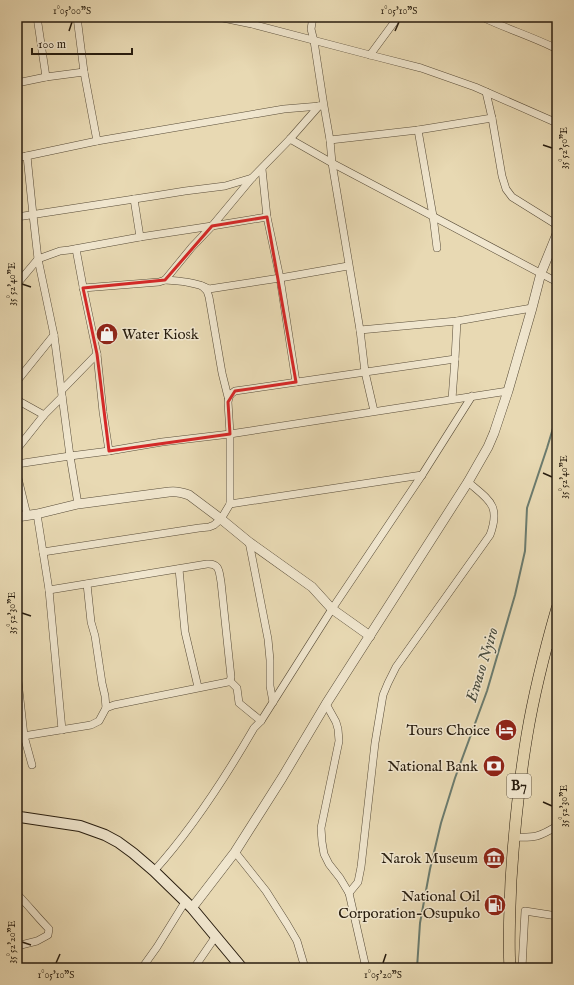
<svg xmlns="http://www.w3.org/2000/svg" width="574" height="985" font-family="'IM FELL English',serif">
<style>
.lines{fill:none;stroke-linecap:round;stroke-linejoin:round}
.stream{stroke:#6b7b6e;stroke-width:2}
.minor-casing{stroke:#584c38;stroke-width:8}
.tertiary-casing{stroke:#584c38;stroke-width:10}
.secondary-casing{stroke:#281d0f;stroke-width:12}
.trunk-casing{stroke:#281d0f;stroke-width:12}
.minor{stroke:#f0e6ce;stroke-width:7}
.tertiary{stroke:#f0e6ce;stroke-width:9}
.secondary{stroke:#f0e6ce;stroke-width:10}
.trunk{stroke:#e8d9b3;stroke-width:11}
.marked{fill:none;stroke:#d62828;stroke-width:3;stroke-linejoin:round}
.ticks{fill:none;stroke:#281d0f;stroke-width:1.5}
.labels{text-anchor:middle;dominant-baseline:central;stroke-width:3;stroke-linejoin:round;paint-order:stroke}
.shield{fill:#f0e6ce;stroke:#645948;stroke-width:1}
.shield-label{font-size:14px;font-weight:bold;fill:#281d0f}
.poi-label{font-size:15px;fill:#281d0f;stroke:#f0e6ce;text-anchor:end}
.water-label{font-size:16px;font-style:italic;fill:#494c3f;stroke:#f0e6ce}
.neatline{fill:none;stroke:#281d0f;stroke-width:1.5}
.ticks-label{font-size:10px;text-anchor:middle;fill:#281d0f}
</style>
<rect width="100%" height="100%" fill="#e8d9b3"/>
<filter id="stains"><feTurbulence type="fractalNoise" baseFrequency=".005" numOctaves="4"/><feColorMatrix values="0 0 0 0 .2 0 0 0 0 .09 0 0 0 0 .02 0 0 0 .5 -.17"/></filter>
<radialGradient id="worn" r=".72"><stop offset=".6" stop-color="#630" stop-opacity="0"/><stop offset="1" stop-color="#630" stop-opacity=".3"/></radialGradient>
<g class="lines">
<!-- stream -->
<path class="stream" d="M417 968 420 923 430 869 441 823 455 778 487 691 515 595 525 551 527 508 547 448 557 415"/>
<!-- minor casing -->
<g class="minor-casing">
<g id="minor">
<path d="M37 17 46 77"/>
<path d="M77 17 84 72 97 141"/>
<path d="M218 17 252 24 370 55 421 68 475 87 557 123"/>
<path d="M313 17 311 29 314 41 324 106 330 140 332 163 360 330 365 372 374 411"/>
<path d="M482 17C507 29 533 37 557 49"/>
<path d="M370 55 398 17"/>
<path d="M17 83 46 77 84 72"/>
<path d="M486 92 492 118 502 176 506 189 512 197 557 225"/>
<path d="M418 130 433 216 437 248"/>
<path d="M290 139 332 163 557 282"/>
<path d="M330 140 418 130 492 118"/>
<path d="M27 156 33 215 38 259 54 335 70 456 78 504"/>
<path d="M17 158 97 141 284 109 320 106"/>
<path d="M262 169 267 217 280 278 296 382"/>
<path d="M134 199 140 237"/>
<path d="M17 217 154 196 185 191 225 186 252 178"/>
<path d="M76 249 84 292 97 354 103 412 109 451"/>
<path d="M165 280C180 281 195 282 209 289L280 278 348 266"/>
<path d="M17 284 38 259 60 251 69 250 140 237 212 226 267 217"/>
<path d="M202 286 207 291 209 297 222 373 228 397"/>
<path d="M83 288 159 282 165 280 192 247 212 226 252 178 290 139 319 106"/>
<path d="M360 330 457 321 532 308"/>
<path d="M17 381 54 335"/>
<path d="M62 390 97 354"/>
<path d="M452 399 455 359 457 321"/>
<path d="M17 400 44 415"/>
<path d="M17 449 44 415 62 397"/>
<path d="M17 464 70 456 109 451 162 442 230 434 508 391"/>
<path d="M17 474 27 515"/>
<path d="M230 504 422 475"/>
<path d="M249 542 252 557 268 639 270 660V686L273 702"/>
<path d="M43 552 199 528 209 527 214 525 221 519 230 504V434L228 402C229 396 230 394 235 391L455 359"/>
<path d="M179 569 185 632 198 687"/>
<path d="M87 584 91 622 95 636 102 683 105 696 106 708"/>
<path d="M49 590 62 730"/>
<path d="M547 644 557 647"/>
<path d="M17 672 24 736 32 765"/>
<path d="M230 681 237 688 239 703 261 721 332 609 422 475 472 396"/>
<path d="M326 704 336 722 338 729 339 741 321 828 322 842 324 854 329 864 340 878 349 893 366 968"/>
<path d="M17 737 91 725 99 721 106 708 114 705 228 682 230 681 231 677 221 582C219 572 220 563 207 564L49 590 37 514"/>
<path d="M514 837C535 838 539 837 557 826"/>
<path d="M235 852 266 891 287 924 297 941 305 968"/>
<path d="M154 871C193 828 225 778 254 728L261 721"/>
<path d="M349 893 358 882 361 867 375 743 383 695 388 683 396 667 490 535C501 505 489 500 468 482"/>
<path d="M17 894C28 905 38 918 49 929L48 935 37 941 17 946"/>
<path d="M142 968 157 947 185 902"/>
<path d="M194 968 216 936"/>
<path d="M522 968 525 911 557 916"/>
</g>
</g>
<!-- tertiary casing -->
<g class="tertiary-casing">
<g id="tertiary">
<path d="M17 517 37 514 78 504 169 492C176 491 181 492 189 495L221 519 249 542 312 587 332 609 370 636"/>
<path d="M192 908 235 852 282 778 326 704 468 482 488 447 494 433 508 391 532 308 541 273 557 234"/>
</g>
</g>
<!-- secondary casing -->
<g class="secondary-casing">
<path id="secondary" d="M17 814 20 817 80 826 105 835 118 842 133 853 154 871 192 908 242 968"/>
</g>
<!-- trunk casing -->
<g class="trunk-casing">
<path id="trunk" d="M510 968C508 939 510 909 511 880 514 832 519 783 527 735 534 693 545 650 557 608"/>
</g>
<!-- minor -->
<use href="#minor" class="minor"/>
<!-- tertiary -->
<use href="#tertiary" class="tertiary"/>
<!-- secondary -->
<use href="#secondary" class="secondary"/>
<!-- trunk -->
<use href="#trunk" class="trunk"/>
</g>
<!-- marked area -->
<path class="marked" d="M267 217 296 382 235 391 228 402 230 434 109 451 97 354 83 288 165 280 212 226Z"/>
<!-- ticks -->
<path class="ticks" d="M69 31 72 22M395 31 399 22M543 145 552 148M22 284 31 287M543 473 552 477M22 613 31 616M543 802 552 806M22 942 31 945M56 963 60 954M383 963 386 954"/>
<!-- icons -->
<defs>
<g id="shop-disc" transform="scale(1.15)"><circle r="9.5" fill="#8f2418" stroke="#f0e6ce"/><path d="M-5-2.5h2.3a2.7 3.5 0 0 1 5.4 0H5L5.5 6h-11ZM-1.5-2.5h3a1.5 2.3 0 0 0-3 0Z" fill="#fff"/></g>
<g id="hotel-disc" transform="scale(1.15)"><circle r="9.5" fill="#8f2418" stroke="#f0e6ce"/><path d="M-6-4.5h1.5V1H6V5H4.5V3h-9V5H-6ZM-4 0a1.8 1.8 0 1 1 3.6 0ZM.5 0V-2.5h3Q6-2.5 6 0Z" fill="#fff"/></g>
<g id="bank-disc" transform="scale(1.15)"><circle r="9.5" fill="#8f2418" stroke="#f0e6ce"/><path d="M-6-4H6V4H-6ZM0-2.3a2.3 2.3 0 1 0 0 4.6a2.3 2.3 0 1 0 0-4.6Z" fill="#fff"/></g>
<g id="museum-disc" transform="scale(1.15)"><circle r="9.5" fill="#8f2418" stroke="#f0e6ce"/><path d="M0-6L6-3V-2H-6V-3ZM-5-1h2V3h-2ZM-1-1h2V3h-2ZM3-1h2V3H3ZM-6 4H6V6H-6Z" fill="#fff"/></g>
<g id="fuel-disc" transform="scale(1.15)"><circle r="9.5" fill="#8f2418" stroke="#f0e6ce"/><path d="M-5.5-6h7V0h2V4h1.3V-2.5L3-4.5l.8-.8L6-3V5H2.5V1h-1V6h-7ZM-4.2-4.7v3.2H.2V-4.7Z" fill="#fff"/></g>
</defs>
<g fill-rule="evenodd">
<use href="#shop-disc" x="107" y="334"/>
<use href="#hotel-disc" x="506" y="730"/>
<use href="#bank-disc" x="494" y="766"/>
<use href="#museum-disc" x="494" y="858"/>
<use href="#fuel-disc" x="495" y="905"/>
</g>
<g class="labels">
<!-- shield labels -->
<rect class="shield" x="507" y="774" width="24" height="24" rx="3"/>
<g class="shield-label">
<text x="519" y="786">B7</text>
</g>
<!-- poi labels -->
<g class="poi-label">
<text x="122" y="334" text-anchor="start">Water Kiosk</text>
<text x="490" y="730">Tours Choice</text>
<text x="478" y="766">National Bank</text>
<text x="478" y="858">Narok Museum</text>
<text x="480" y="896">National Oil<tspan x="480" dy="17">Corporation-Osupuko</tspan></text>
</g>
<!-- water labels -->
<g class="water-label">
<text transform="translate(483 665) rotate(-73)">Ewaso Nyiro</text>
</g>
</g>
<!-- margin -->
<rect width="574" height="985" fill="none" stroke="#e8d9b3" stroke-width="44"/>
<!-- scale -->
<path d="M32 48v6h100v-6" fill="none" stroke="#281d0f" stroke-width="2"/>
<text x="38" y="48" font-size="12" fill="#281d0f" stroke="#f0e6ce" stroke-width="3" paint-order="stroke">100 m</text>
<rect x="22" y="22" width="530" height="941" class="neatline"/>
<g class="ticks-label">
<text x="72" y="14">1°05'00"S</text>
<text x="399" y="14">1°05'10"S</text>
<text transform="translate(563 148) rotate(-90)" y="4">35°52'50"E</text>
<text transform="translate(11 284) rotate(-90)" y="4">35°52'40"E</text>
<text transform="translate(563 477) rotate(-90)" y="4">35°52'40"E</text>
<text transform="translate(11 613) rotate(-90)" y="4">35°52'30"E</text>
<text transform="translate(563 806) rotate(-90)" y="4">35°52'30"E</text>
<text transform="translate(11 942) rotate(-90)" y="4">35°52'20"E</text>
<text x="56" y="978">1°05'10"S</text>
<text x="383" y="978">1°05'20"S</text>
</g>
<rect width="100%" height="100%" filter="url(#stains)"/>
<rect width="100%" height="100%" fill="url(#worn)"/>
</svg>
